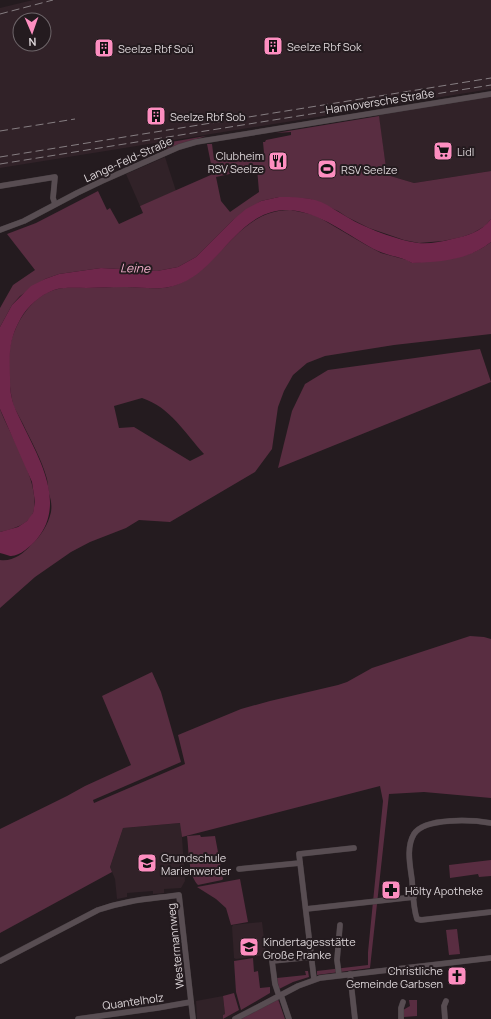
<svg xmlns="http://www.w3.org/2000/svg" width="491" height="1019" font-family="Manrope,sans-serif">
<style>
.built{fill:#312228;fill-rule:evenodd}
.green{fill:#592d41;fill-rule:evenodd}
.water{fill:#6f274b}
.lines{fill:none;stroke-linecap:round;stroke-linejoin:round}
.minor-casing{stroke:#3f383b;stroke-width:6}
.minor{stroke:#584d52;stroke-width:5.5}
.rail{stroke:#867e82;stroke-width:1;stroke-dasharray:8 4;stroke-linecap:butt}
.labels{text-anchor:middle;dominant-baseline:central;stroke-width:4;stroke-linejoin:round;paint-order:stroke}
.poi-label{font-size:11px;fill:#ded7da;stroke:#241b1f;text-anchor:start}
.street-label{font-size:11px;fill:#ded7da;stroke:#241b1f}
.water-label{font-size:12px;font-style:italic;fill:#f4b2cd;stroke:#241b1f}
</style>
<rect width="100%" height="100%" fill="#241b1f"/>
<!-- built -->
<g class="built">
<path d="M33 0H491V89L0 168V8ZM20 20H44V44H20Z"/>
<path d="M491 94V171L414 183 387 175 378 112Z"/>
<path d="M165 157 176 191 140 206 126 174Z"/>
<path d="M181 823 185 881 181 888 164 889V893L153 894V891L127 893V897L117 899 115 879 110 867 123 828Z"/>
<path d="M262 922 266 955 236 959 234 958 232 927 233 925Z"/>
<path d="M223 996 225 1014 223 1015V1019H197L196 1001Z"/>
</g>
<!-- green -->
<g class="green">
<path d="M379 116 387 175 414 183 491 171V219L485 226 473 233 462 237 443 241 419 243 404 240 369 228 347 217 338 211 310 199 279 197 261 201 233 220 196 257 178 267 157 271 101 268 59 274 45 279 20 296 12 305 0 327V308L13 285 35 270 7 234 36 223 98 191 107 210 110 208 119 224 143 213 140 206 213 174 207 144H212L214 160 264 153 263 142H265L266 140 291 135V132L276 133ZM257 168 259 192 230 212 221 201 216 177Z"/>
<path d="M206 136 157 152 154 145 200 137Z"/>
<path d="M291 210 315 215 366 245 381 253 407 260 412 263C440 260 468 260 491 242V334L394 345 325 356 307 363 293 375 284 391 278 407 272 449 255 472 170 522 139 520 126 528 90 542 71 552 35 577 0 608V560C12 562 23 554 31 545 41 536 48 525 51 512 52 505 51 500 49 494 48 489 48 484 47 479 42 460 31 441 23 424 20 418 17 413 14 407 9 392 7 357 11 342 17 320 32 297 54 290 66 286 81 288 93 288 104 288 116 286 127 287 140 287 156 290 169 287 219 275 235 209 291 210ZM142 398C170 407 185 433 204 454L190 461 134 427 119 428 114 406Z"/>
<path d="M480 349 491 382 278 468 292 411 305 384 328 370Z"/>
<path d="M0 409C10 436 42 485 33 513 30 524 10 530 0 532Z"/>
<path d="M470 636 484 637 491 639V798L424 792 389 794 370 968 317 975V971L368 965V952L383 801 380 786 182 837 180 823 123 828 110 867 112 872 0 933V829L67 796 85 786 131 765 102 696 152 672 161 692 181 762 93 800 94 803 185 764 178 735 241 709 270 701 338 685 347 682 372 668Z"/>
<path d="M200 835 201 837 215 836 223 879 222 880 198 885C188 875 189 850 187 836Z"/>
<path d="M491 860V876L479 877 478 874 450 878 449 865Z"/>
<path d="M240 879 248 922 231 925 226 908 216 899 197 887Z"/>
<path d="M457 929 460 954 449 955 446 930Z"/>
<path d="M253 958 254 972 258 971 260 988 270 987V993L241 1010 236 992 234 961Z"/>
<path d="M305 971H308L309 977 293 982 279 989 277 978 306 975Z"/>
<path d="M234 993 239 1010 223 1019V1015L225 1014 223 996Z"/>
<path d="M278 999 285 1019H240Z"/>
<path d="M409 1000H417V1016L404 1017 403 1010 410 1006Z"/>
</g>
<!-- water -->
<path class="water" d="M279 197C293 197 307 197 321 202 330 206 338 212 347 217 365 228 397 240 418 243 429 244 441 242 452 239 467 236 481 232 491 219V242C469 260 440 262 412 263 402 257 389 256 378 251 349 237 317 208 283 210 233 214 217 278 169 287 155 290 140 287 126 287 112 287 99 288 86 288 76 288 63 287 54 290 40 295 28 306 21 318 9 339 9 353 10 377 10 384 10 391 12 399 14 408 19 416 23 425 40 460 66 504 37 539 31 546 19 557 10 556 7 555 4 554 0 553V532L18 527 27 521 33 513 35 502 32 482 0 409V327L12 305 31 286 45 279 59 274 101 268 157 271 178 267 196 257 234 219 246 209 261 201Z"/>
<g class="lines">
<!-- minor casing -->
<g class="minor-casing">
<g id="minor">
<path d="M0 186 55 177 53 198 55 204"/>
<path d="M0 230 24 221 77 193 102 181 179 147 196 142 491 94"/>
<path d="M491 823C473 820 425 817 414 834 406 847 410 865 412 880 413 892 413 907 417 919L421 920 491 912"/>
<path d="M239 869 300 863"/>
<path d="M306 909 414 897"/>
<path d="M0 961 98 910C126 900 150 899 179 895L193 1019"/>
<path d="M350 974 355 1019"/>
<path d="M339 975 337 960 340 925"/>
<path d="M314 979 299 854 354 848"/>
<path d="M281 995 289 1019"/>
<path d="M279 996 275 984 272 961 311 957"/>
<path d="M78 1019 157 1008 191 1002"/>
<path d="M235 1019 298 986 320 978 491 958"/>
<path d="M401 1019V1008L403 1002"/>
<path d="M445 1019 444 1006 446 1001"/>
</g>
</g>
<!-- minor -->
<use href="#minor" class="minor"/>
<!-- rail -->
<g class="rail">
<path d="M0 14 53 0"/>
<path d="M0 131 75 119"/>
<path d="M0 157 491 78"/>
<path d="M0 164 491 85"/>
</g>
</g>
<!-- icons -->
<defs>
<g id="building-square" transform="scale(1)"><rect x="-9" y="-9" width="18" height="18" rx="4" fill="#fd8ec0" stroke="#241b1f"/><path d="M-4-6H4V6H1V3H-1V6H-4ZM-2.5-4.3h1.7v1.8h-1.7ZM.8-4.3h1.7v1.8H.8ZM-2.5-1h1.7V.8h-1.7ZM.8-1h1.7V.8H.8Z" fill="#111"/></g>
<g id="supermarket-square" transform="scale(1)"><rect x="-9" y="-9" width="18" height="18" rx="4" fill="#fd8ec0" stroke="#241b1f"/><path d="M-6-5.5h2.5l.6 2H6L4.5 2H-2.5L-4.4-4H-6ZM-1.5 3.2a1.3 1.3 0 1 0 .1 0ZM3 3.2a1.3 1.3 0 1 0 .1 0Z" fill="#111"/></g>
<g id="restaurant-square" transform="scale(1)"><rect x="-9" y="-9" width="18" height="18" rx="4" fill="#fd8ec0" stroke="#241b1f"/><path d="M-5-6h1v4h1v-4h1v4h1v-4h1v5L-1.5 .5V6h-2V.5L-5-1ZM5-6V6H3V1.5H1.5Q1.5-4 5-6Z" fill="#111"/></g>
<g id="stadium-square" transform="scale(1)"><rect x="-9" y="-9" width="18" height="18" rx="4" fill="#fd8ec0" stroke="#241b1f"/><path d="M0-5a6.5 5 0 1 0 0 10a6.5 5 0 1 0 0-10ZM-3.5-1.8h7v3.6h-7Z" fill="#111"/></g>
<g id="school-square" transform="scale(1)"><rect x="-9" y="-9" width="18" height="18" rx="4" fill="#fd8ec0" stroke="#241b1f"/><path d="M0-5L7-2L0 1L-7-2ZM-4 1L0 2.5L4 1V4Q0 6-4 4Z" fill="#111"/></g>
<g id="pharmacy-square" transform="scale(1)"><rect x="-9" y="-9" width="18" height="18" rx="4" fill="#fd8ec0" stroke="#241b1f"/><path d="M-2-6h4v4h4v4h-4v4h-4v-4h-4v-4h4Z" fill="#111"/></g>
<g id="church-square" transform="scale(1)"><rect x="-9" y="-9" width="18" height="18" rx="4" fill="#fd8ec0" stroke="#241b1f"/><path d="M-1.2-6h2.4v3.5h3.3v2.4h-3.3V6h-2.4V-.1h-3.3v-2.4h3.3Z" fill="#111"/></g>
</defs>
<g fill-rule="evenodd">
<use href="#building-square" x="273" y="46"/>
<use href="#building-square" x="104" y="48"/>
<use href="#building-square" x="156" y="116"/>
<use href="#supermarket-square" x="443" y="151"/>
<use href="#restaurant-square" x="278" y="161"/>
<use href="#stadium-square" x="327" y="169"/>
<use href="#school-square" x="147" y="863"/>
<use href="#pharmacy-square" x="391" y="890"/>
<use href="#school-square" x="249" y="947"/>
<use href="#church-square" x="457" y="976"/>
</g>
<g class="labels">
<!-- poi labels -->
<g class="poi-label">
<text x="287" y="46">Seelze Rbf Sok</text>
<text x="118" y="48">Seelze Rbf Soü</text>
<text x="170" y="116">Seelze Rbf Sob</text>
<text x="457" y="151">Lidl</text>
<text x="264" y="155" text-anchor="end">Clubheim<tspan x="264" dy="13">RSV Seelze</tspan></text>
<text x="341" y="169">RSV Seelze</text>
<text x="161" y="857">Grundschule<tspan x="161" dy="13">Marienwerder</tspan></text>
<text x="405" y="890">Hölty Apotheke</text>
<text x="263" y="941">Kindertagesstätte<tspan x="263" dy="13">Große Pranke</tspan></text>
<text x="443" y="970" text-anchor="end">Christliche<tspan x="443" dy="13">Gemeinde Garbsen</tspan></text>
</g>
<!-- street labels -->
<g class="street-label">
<text transform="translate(380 101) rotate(-9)">Hannoversche Straße</text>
<text transform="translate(128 159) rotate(-24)">Lange-Feld-Straße</text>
<text transform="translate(175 946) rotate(-96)">Westermannweg</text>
<text transform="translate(133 1001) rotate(-8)">Quantelholz</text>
</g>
<!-- water labels -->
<g class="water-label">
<text transform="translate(135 268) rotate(1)">Leine</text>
</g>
</g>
<!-- north arrow -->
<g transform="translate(32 32) rotate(178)"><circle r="19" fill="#241b1f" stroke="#6e666a"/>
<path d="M0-3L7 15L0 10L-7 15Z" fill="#fd8ec0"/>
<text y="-6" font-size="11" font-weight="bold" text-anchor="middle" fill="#ded7da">N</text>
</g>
</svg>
